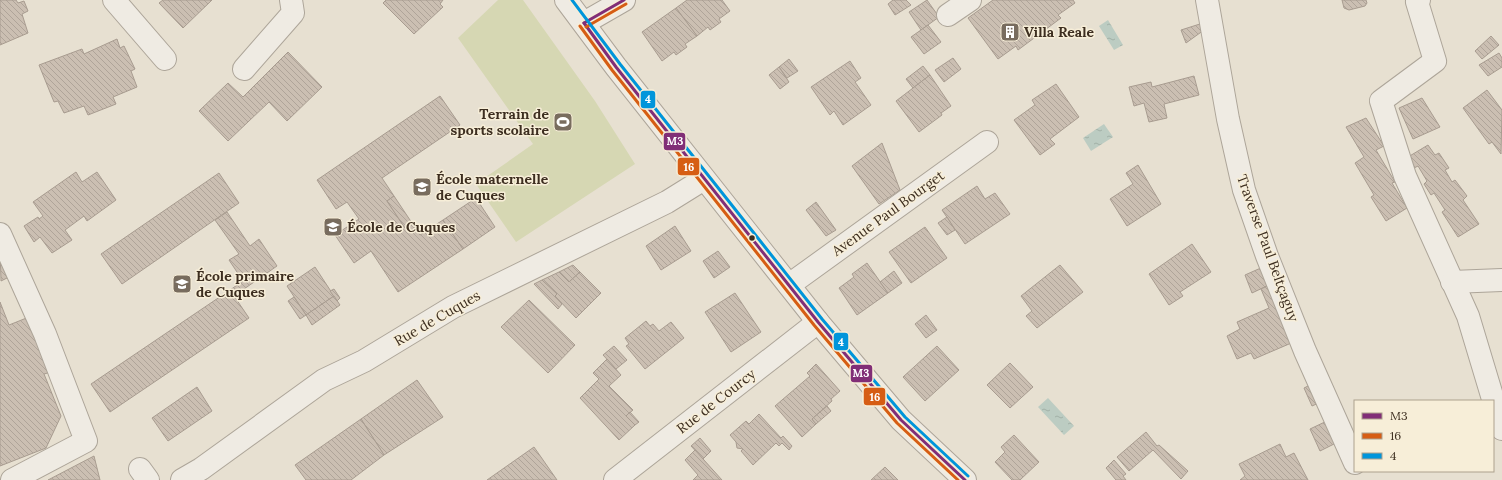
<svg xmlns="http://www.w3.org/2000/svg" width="1502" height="480" font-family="Lora,serif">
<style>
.garden{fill:#d6d7b3}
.water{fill:url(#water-ripples)}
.building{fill:url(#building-back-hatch);stroke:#a89c90}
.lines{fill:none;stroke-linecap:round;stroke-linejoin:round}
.minor-casing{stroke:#ada599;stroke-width:24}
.minor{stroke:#efebe3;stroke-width:22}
.bus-1-casing{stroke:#f7eed8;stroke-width:6}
.bus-2-casing{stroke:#f7eed8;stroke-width:6}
.bus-3-casing{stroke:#f7eed8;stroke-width:6}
.bus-1{stroke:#812e77;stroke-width:3}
.bus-2{stroke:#d65d14;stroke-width:3}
.bus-3{stroke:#0095db;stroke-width:3}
.bus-dot{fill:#3d2e20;stroke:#f7eed8;stroke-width:1.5}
.labels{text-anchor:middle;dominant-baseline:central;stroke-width:3;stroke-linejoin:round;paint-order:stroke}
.poi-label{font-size:14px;font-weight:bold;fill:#3d2e20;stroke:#f7eed8;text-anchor:start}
.street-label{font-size:14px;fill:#3d2e20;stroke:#f7eed8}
.line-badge{stroke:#f7eed8;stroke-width:1.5}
.badge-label{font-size:11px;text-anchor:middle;font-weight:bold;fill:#fff}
</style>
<defs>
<pattern id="water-ripples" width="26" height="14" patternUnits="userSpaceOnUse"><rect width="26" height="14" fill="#bcccc2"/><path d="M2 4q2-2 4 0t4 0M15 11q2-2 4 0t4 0" fill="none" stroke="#a2b0a6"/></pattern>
<pattern id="building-back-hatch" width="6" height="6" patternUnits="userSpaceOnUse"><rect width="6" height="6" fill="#cbbfb2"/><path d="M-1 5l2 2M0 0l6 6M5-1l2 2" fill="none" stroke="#afa499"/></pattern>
</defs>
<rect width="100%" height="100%" fill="#e7e0d1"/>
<!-- garden -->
<path class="garden" d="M498 0H523L595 101 635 164 516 242 476 184 533 144 458 38Z"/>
<!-- water -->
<g class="water">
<path d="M1108 20 1123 45 1114 50 1099 26Z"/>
<path d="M1104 124 1113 137 1091 151 1083 138Z"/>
<path d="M1048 398 1074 426 1064 435 1038 407Z"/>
</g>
<!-- building -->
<g class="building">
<path d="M0 0H16L18 3 24 1 28 11 22 14 28 33 0 45Z"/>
<path d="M163 0H212L183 28 159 3Z"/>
<path d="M386 0H443L440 4 443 7 414 34 383 3Z"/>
<path d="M687 0H722L730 11 719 19 721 22 710 30 708 27 697 36 676 8Z"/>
<path d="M893 0H906L911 5 895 15 888 4Z"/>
<path d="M927 0 939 17 921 30 909 12Z"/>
<path d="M993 0H1073L1075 3 1058 15 1061 18 1018 50 1016 46 998 59 968 18Z"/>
<path d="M1342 0H1366L1367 3 1365 6 1349 10 1344 8Z"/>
<path d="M676 8 697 36 685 44 687 47 676 55 674 52 662 61 642 32Z"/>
<path d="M1203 23 1204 30 1186 43 1181 30Z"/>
<path d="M928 25 941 42 924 54 911 37Z"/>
<path d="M1491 36 1499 45 1482 59 1475 51Z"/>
<path d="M117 39 120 48 124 46 135 69 131 71 137 87 113 97 116 104 88 115 84 106 64 113 58 101 54 102 39 65 82 49 84 54Z"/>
<path d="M288 52 322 87 287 121 269 102 228 141 199 111 228 83 243 97Z"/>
<path d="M1499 53 1502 58V67L1488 76 1479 65Z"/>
<path d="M953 58 961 69 944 82 935 70Z"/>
<path d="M789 59 798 71 787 78 779 67Z"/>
<path d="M850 61 861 78 855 82 871 105 843 125 834 111 830 115 811 87Z"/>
<path d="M923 66 930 75 913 88 906 79Z"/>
<path d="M779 67 789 82 780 89 769 75Z"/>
<path d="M930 75 951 106 941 113 942 115 919 132 896 101Z"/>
<path d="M1194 76 1199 95 1164 104 1167 118 1149 122 1144 103 1134 106 1129 87 1151 82 1152 87Z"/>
<path d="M1056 84 1079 117 1050 139 1055 144 1040 155 1014 120 1035 105 1032 100Z"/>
<path d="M1487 90 1502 110 1501 154 1492 142 1489 144 1463 108Z"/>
<path d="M440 96 460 125 382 178 394 196 387 201 405 228 412 223 420 235 443 220 463 249 398 292 371 251 354 263 335 235 359 219 347 202 336 209 317 180Z"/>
<path d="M1422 98 1440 127 1413 139 1399 108Z"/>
<path d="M1366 118 1384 146 1376 150 1395 182 1392 183 1407 208 1386 221 1371 197 1374 195 1355 163 1364 157 1346 127Z"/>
<path d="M882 143 900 190 879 204 852 166Z"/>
<path d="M1428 145 1435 155 1439 153 1449 168 1445 170 1452 182 1455 180 1467 196 1463 200 1479 224 1458 237 1442 212 1445 210 1434 193 1431 195 1424 184 1427 181 1418 166 1414 168 1408 157Z"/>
<path d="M1138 165 1161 204 1127 226 1110 199 1133 184 1126 173Z"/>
<path d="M76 172 82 182 97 172 116 200 87 221 84 216 65 230 72 240 52 253 40 237 34 242 24 226 38 217 39 219 43 216 33 202Z"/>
<path d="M219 173 239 203 122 284 101 254Z"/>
<path d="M977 186 985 199 995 193 1010 214 965 244 942 210Z"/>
<path d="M394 196 412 223 405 228 387 201Z"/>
<path d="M476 198 495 227 463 249 443 220Z"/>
<path d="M816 202 836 230 826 236 806 210Z"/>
<path d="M227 212 250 246 259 239 277 266 234 296 230 290 243 281 229 260 239 254 215 220Z"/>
<path d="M947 217 955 230 947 235 938 223Z"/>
<path d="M675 226 691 251 661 270 646 246Z"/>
<path d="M925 227 947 258 911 283 889 252Z"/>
<path d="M1192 244 1211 272 1180 292 1183 296 1169 305 1149 274Z"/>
<path d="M0 250 10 272 7 278 1 281Z"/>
<path d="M718 251 730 267 714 278 703 261Z"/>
<path d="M867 263 888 293 857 315 839 288 854 277 852 274Z"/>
<path d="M573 265 580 272 569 282 559 272Z"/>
<path d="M1060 265 1083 292 1037 328 1026 316 1032 311 1021 296Z"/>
<path d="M315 267 334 296 306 315 287 286Z"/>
<path d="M1263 267 1271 284 1252 293 1245 275Z"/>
<path d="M894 271 902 283 888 293 880 282Z"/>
<path d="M559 272 569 282 580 272 601 293 576 318 555 296 557 294 542 280Z"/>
<path d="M542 280 557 294 555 296 562 304 558 309 534 284Z"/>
<path d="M1271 284 1296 341 1254 359 1251 353 1237 359 1227 336 1240 329 1237 322 1269 308 1261 289Z"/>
<path d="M334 289 340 298 337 301 330 291Z"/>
<path d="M230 290 249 318 110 412 91 384Z"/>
<path d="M735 293 761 332 731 352 705 312Z"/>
<path d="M334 296 340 305 312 325 306 315Z"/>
<path d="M294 297 306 315 300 319 288 301Z"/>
<path d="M529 300 575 345 548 373 501 327Z"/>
<path d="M0 302 9 325 29 317 51 372 44 374 61 416 46 448 0 466Z"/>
<path d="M926 315 937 330 926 338 915 324Z"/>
<path d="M646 321 650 326 653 324 659 331 671 322 684 338 645 369 626 346 629 344 625 338Z"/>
<path d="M614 346 627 360 616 369 603 355Z"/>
<path d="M937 346 959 370 925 401 903 377Z"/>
<path d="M607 359 621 375 609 386 633 410 626 416 635 425 619 440 580 398 599 379 593 373Z"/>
<path d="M1010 363 1033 387 1010 408 987 385Z"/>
<path d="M816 364 840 391 831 399 832 401 812 419 816 424 802 437 775 406 810 376 807 373Z"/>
<path d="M417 380 443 417 384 455 361 419Z"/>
<path d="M1314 383 1321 402 1312 406 1304 388Z"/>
<path d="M197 387 212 411 168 441 152 418Z"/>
<path d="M827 406 831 411 816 424 812 419Z"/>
<path d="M630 412 639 422 635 425 626 416Z"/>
<path d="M759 414 781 438 783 436 792 446 789 450 782 443 779 446 776 443 753 465 741 451 743 449 737 448 736 442 730 435 746 421 749 424Z"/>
<path d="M361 419 384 455 351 480H306L295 465Z"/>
<path d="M1329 420 1338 442 1320 451 1310 429Z"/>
<path d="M1146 432 1157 446 1159 445 1188 471 1181 479 1153 450 1129 471 1117 457Z"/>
<path d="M1014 435 1039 462 1020 480H1012L995 462 1005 452 1001 447Z"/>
<path d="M700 438 711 451 703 459 691 446Z"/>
<path d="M1280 444 1286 457 1294 453 1308 480H1240L1245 476 1239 464Z"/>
<path d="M534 447 557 480H487Z"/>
<path d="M695 450 722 480H693L698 475 685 460Z"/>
<path d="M94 456 100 480H48Z"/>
<path d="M1114 460 1126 474 1123 476 1126 480H1116L1106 468Z"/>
<path d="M885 467 898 480H871Z"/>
</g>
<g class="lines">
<!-- minor casing -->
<g class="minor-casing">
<g id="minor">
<path d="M114 0 165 59"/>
<path d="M566 0 616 67 818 322 901 420 965 480"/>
<path d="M1207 0 1228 119 1244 190 1267 256 1305 351 1355 463"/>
<path d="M1419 0 1417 2 1435 61 1381 101 1405 176 1468 316 1502 429"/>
<path d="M948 15 970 0"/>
<path d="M584 23 624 0"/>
<path d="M244 69 293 13 291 0"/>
<path d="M0 234 45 334 86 441 12 480"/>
<path d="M1452 282 1502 280"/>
<path d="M789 285 987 142"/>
<path d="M140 469 148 480"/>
<path d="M182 480 201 469 324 380 364 361 453 307 667 202 704 179"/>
<path d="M615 480 818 322"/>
</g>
</g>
<!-- minor -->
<use href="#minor" class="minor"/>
<!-- bus-1 casing -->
<g class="bus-1-casing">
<g id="bus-1">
<path d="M584 23 616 67 818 322 901 420 965 480"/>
<path d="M584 23 624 0"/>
</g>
</g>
<!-- bus-2 casing -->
<g class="bus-2-casing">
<g id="bus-2">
<path d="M580 26 612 70 814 325 897 423 958 480"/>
<path d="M586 27 626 4"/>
</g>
</g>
<!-- bus-3 casing -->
<g class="bus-3-casing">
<path id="bus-3" d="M572 0 620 64 822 319 905 417 968 476"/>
</g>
<!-- bus-1 -->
<use href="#bus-1" class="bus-1"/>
<!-- bus-2 -->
<use href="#bus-2" class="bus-2"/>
<!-- bus-3 -->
<use href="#bus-3" class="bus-3"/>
</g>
<!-- icons -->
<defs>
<g id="building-square" transform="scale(1)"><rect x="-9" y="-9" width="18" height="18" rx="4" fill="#786c5e" stroke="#f7eed8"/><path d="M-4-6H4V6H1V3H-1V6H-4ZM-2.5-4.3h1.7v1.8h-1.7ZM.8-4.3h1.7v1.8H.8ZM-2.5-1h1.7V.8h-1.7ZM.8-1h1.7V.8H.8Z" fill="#fff"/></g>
<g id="stadium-square" transform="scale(1)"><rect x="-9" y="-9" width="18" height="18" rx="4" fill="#786c5e" stroke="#f7eed8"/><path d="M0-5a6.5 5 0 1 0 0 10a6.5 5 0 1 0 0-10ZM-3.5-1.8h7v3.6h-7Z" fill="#fff"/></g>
<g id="school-square" transform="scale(1)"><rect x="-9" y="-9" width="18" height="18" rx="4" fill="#786c5e" stroke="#f7eed8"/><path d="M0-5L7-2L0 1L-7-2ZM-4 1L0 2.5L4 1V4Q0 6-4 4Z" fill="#fff"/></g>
</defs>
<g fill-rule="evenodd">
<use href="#building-square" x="1010" y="32"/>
<use href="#stadium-square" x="563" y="122"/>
<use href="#school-square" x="422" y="187"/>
<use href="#school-square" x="333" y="227"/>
<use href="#school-square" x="182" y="284"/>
</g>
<!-- markers -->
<circle class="bus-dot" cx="752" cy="238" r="3.5"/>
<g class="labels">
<!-- poi labels -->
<g class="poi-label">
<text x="1024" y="32">Villa Reale</text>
<text x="549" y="114" text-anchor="end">Terrain de<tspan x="549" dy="16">sports scolaire</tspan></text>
<text x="436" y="179">École maternelle<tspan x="436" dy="16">de Cuques</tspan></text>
<text x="347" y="227">École de Cuques</text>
<text x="196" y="276">École primaire<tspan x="196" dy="16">de Cuques</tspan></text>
</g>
<!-- street labels -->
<g class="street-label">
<text transform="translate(888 213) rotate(-36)">Avenue Paul Bourget</text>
<text transform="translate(1268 248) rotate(70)">Traverse Paul Beltçaguy</text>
<text transform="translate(437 318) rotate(-30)">Rue de Cuques</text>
<text transform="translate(716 401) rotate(-38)">Rue de Courcy</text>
</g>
</g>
<g class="line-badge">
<rect x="640" y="90" width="16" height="19" rx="4" fill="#0095db"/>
<rect x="663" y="132" width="23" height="19" rx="4" fill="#812e77"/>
<rect x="677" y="157" width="23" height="19" rx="4" fill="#d65d14"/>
<rect x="833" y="332" width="16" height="19" rx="4" fill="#0095db"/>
<rect x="850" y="364" width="23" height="19" rx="4" fill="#812e77"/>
<rect x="863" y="387" width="23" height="19" rx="4" fill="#d65d14"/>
</g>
<g class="badge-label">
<text x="648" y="103">4</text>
<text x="675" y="145">M3</text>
<text x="689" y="171">16</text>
<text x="841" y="346">4</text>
<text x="861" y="377">M3</text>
<text x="875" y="401">16</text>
</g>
<!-- legend -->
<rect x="1354" y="400" width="140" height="72" fill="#f7eed8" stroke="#ada18e"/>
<rect x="1362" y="413" width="20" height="6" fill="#812e77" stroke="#ada18e"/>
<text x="1390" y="420" font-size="12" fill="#3d2e20">M3</text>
<rect x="1362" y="433" width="20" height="6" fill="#d65d14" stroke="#ada18e"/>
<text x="1390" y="440" font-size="12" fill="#3d2e20">16</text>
<rect x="1362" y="453" width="20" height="6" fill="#0095db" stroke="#ada18e"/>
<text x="1390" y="460" font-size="12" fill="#3d2e20">4</text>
</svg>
